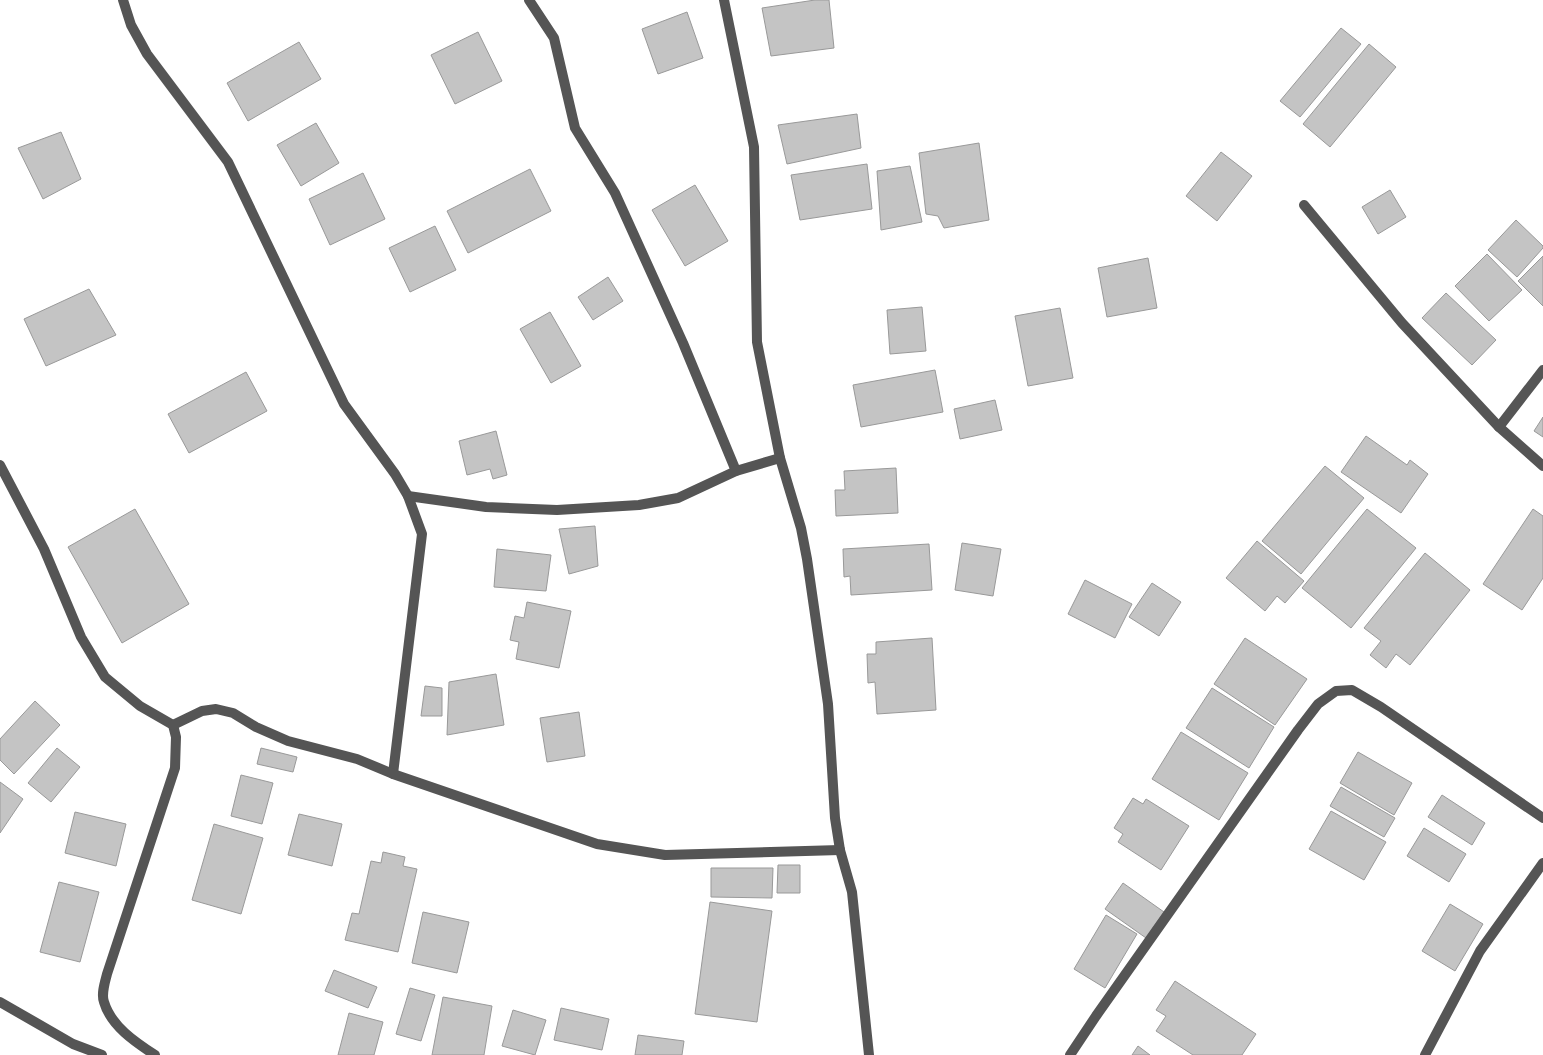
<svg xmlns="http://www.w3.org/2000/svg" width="1543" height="1055" font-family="Montserrat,sans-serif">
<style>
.building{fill:#c4c4c4;stroke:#999}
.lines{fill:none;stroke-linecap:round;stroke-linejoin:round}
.street{stroke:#555;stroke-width:10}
</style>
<rect width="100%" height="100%" fill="#fff"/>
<!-- building -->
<g class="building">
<path d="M815 0H829L834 48 771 56 762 8Z"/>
<path d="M687 12 703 58 658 74 642 29Z"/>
<path d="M1341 28 1361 44 1300 117 1280 101Z"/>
<path d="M478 32 502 81 455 104 431 55Z"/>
<path d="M299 42 321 79 248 121 227 83Z"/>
<path d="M1369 44 1396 67 1330 147 1303 124Z"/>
<path d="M857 114 861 148 787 164 778 125Z"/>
<path d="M316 123 339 163 301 186 277 145Z"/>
<path d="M61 132 81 179 43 199 18 148Z"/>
<path d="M979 143 989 220 944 228 938 216 926 214 919 153Z"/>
<path d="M1221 152 1252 176 1217 221 1186 196Z"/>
<path d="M867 164 872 209 800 220 791 175Z"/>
<path d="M910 166 922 222 881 230 877 171Z"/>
<path d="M530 169 551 211 468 253 447 211Z"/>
<path d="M363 173 385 219 330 245 309 199Z"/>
<path d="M695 185 728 241 685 266 652 210Z"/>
<path d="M1390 190 1406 217 1378 234 1362 207Z"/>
<path d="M1516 220 1543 246V248L1517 277 1488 250Z"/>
<path d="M435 226 456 270 410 292 389 248Z"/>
<path d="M1487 254 1522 290 1489 321 1455 286Z"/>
<path d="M1543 256V306L1518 281Z"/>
<path d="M1148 258 1157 308 1107 317 1098 268Z"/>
<path d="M608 277 623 301 593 320 578 297Z"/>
<path d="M89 289 116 335 46 366 24 319Z"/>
<path d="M1446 293 1496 340 1472 365 1422 318Z"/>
<path d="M922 307 926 351 890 354 887 310Z"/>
<path d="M1060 308 1073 378 1028 386 1015 316Z"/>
<path d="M550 312 581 366 551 383 520 329Z"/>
<path d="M935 370 943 412 861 427 853 385Z"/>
<path d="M246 372 267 411 189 453 168 414Z"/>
<path d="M995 400 1002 430 960 439 954 409Z"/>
<path d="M1543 417V437L1534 431Z"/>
<path d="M496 431 507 475 493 479 490 469 467 475 459 441Z"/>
<path d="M1366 436 1407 465 1410 460 1428 474 1401 513 1341 472Z"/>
<path d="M1325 466 1364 498 1301 574 1262 541Z"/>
<path d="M896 468 898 513 836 516 835 490H845L844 471Z"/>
<path d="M135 509 189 604 122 643 68 547Z"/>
<path d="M1367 509 1416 548 1351 628 1302 588Z"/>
<path d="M1533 509 1543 516V578L1522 610 1483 584Z"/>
<path d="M595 526 598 566 569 574 559 529Z"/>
<path d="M1257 541 1304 581 1285 603 1277 596 1265 611 1226 578Z"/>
<path d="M962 543 1001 549 993 596 955 590Z"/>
<path d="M929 544 932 590 851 595 850 576 844 577 843 549Z"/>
<path d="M497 549 551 555 546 591 494 587Z"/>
<path d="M1425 553 1470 590 1410 665 1396 654 1386 668 1370 655 1381 641 1364 628Z"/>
<path d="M1085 580 1132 604 1115 638 1068 614Z"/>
<path d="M1152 583 1181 602 1159 636 1129 617Z"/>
<path d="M527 602 571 611 559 668 516 659 519 642 510 640 515 616 524 618Z"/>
<path d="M932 638 936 710 877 714 875 682 868 683 867 654H876V642Z"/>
<path d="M1245 638 1307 679 1275 725 1214 684Z"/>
<path d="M496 674 504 725 447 735 449 682Z"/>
<path d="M425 686 442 688V716H421Z"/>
<path d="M1212 688 1274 727 1249 768 1186 728Z"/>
<path d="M35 701 60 725 14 774 0 760V739Z"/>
<path d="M579 712 585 756 547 762 540 718Z"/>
<path d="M1181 732 1248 773 1219 820 1152 779Z"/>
<path d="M57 748 80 767 51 802 28 783Z"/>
<path d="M261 748 297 757 293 772 257 764Z"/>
<path d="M1358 752 1412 783 1394 815 1340 783Z"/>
<path d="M241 775 273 783 262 824 231 816Z"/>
<path d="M0 782 23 799 0 833Z"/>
<path d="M1341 787 1395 818 1384 837 1330 806Z"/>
<path d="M1442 795 1485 823 1472 845 1428 817Z"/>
<path d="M1133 798 1143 804 1146 799 1189 826 1161 870 1118 842 1123 834 1114 828Z"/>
<path d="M1331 811 1386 842 1364 880 1309 849Z"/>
<path d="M75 812 126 824 116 866 65 853Z"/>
<path d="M299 814 342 824 332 866 288 855Z"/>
<path d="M214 824 263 838 241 914 192 900Z"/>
<path d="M1424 828 1466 854 1449 882 1407 856Z"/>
<path d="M383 852 405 857 403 866 417 869 398 952 345 940 352 913 359 914 371 861 381 863Z"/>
<path d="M778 865H800V893H777Z"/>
<path d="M711 868H773L772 898 711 897Z"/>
<path d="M59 882 99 892 80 962 40 952Z"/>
<path d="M1123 883 1164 912 1146 938 1105 909Z"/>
<path d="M710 902 772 911 757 1022 695 1014Z"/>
<path d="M1450 904 1483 924 1455 971 1422 951Z"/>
<path d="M423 912 469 922 457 973 412 963Z"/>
<path d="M1106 915 1137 934 1105 988 1074 969Z"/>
<path d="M334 970 377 987 368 1008 325 991Z"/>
<path d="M1175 981 1256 1034 1242 1055H1193L1156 1031 1166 1016 1156 1010Z"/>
<path d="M410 988 435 995 421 1041 396 1034Z"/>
<path d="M443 997 492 1006 484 1055H432Z"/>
<path d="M561 1008 609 1019 602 1050 554 1040Z"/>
<path d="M513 1010 546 1020 535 1055 502 1046Z"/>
<path d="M349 1013 383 1022 374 1055H338Z"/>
<path d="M638 1035 684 1041 682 1055H635Z"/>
<path d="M1138 1046 1150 1055H1132Z"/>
</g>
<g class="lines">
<!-- street -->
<g class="street">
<path d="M123 0 131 25 147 54 228 162 344 404 395 474 408 496 422 534 393 774"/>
<path d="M529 0 554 38 575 128 615 193 683 343 736 471"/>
<path d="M724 0 754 147 757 342 780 458 801 528 807 559 828 704 835 818 840 850 852 892 869 1055"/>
<path d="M1304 205 1402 323 1499 427 1543 466"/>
<path d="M1499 427 1543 370"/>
<path d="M0 465 44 549 81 637 105 677 140 706 173 725 176 737 175 768 107 974C105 982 101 994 104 1002 111 1026 135 1042 155 1055"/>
<path d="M408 496 486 507 557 510 639 505 678 498 736 471 780 458"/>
<path d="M173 725 202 711 216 709 233 713 256 727 288 741 357 759 393 774 597 844 665 855 840 850"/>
<path d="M0 1002 73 1044 102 1055"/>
<path d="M1070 1055 1096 1016 1298 730 1318 704 1336 691 1352 690 1381 707 1543 818"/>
<path d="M1425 1055 1480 951 1543 863"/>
</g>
</g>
</svg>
